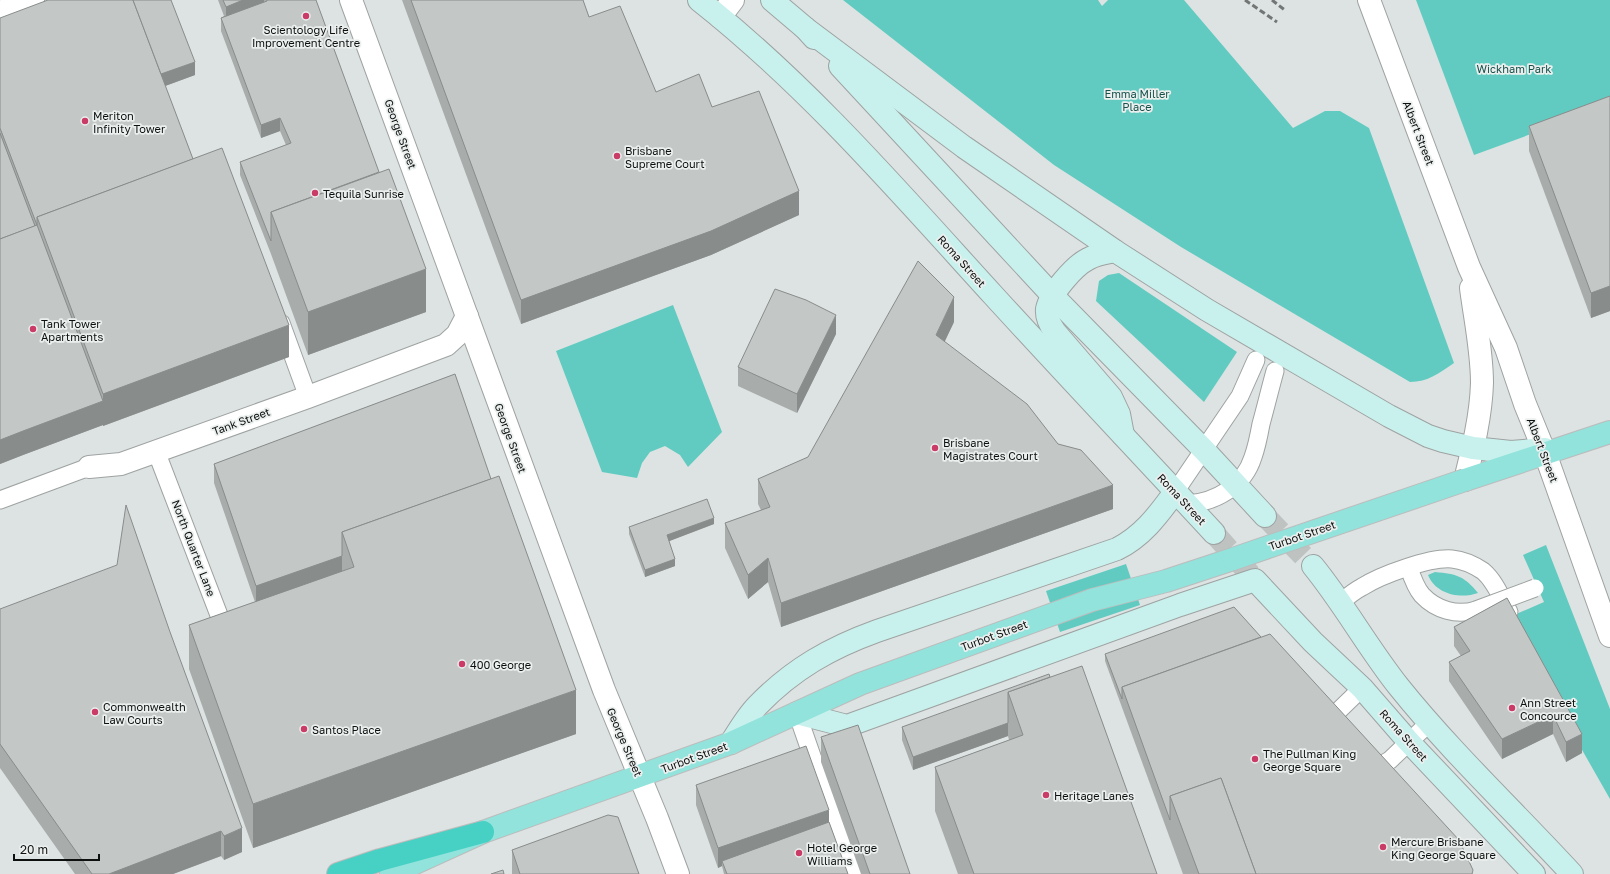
<svg xmlns="http://www.w3.org/2000/svg" width="1610" height="874" font-family="'Golos Text',sans-serif">
<style>
.green{fill:#61cbc1}
.lines{fill:none;stroke-linecap:round;stroke-linejoin:round}
.secondary-tunnel{stroke:#bec3c2;stroke-width:22;stroke-dasharray:22 11;stroke-linecap:butt}
.service-casing{stroke:#9ea3a2;stroke-width:19}
.minor-casing{stroke:#9ea3a2;stroke-width:24}
.tertiary-casing{stroke:#9ea3a2;stroke-width:24}
.secondary-casing{stroke:#9ea3a2;stroke-width:24}
.primary-casing{stroke:#bcbcbc;stroke-width:24}
.motorway-casing{stroke:#bcbcbc;stroke-width:24}
.service{stroke:#fff;stroke-width:17}
.minor{stroke:#fff;stroke-width:22}
.tertiary{stroke:#fff;stroke-width:22}
.secondary{stroke:#c8f1ed;stroke-width:22}
.primary{stroke:#91e3dc;stroke-width:22}
.motorway{stroke:#47d0c4;stroke-width:22}
.rail{stroke:#727675;stroke-width:3;stroke-dasharray:6 3;stroke-linecap:butt}
.service-bridge-casing{stroke:#9ea3a2;stroke-width:19;stroke-linecap:butt}
.primary-bridge-casing{stroke:#bcbcbc;stroke-width:24;stroke-linecap:butt}
.service-bridge{stroke:#fff;stroke-width:17}
.primary-bridge{stroke:#91e3dc;stroke-width:22}
.wall{fill:#a8acab}
.shaded-wall{fill:#888c8b}
.building{fill:#c3c8c7;stroke:#888c8b}
.poi-dot{fill:#ca3c67;stroke:#ebf0ef;stroke-width:1.5}
.labels{text-anchor:middle;dominant-baseline:central;stroke-width:3.5;stroke-linejoin:round;paint-order:stroke}
.poi-label{font-size:11px;fill:#0e1010;stroke:#ebf0ef;text-anchor:start}
.park-label{font-size:11px;fill:#17514c;stroke:#ebf0ef}
.street-label{font-size:11px;fill:#0e1010;stroke:#ebf0ef}
</style>
<rect width="100%" height="100%" fill="#dde3e2"/>
<!-- green -->
<g class="green">
<path d="M843 0H1098L1102 6 1108 0H1184L1293 128 1325 111H1340L1369 128 1454 363C1439 373 1428 382 1410 382L1181 247 1054 165Z"/>
<path d="M1416 0H1610V105L1474 155Z"/>
<path d="M1119 273 1237 352 1204 402 1096 301 1099 281 1108 275Z"/>
<path d="M673 305 722 432 688 467 680 455 665 446 650 452 642 463 637 478 602 472 556 351Z"/>
<path d="M1546 545 1610 709V799L1507 618 1544 602 1523 555Z"/>
<path d="M1126 564 1140 605 1060 632 1046 591Z"/>
<path d="M1435 572C1457 574 1464 576 1478 593 1461 599 1436 595 1428 575Z"/>
</g>
<g class="lines">
<!-- secondary-tunnel -->
<g class="secondary-tunnel">
<path d="M1265 516 1313 566"/>
<path d="M1214 533 1255 580"/>
</g>
<!-- service casing -->
<g class="service-casing">
<g id="service">
<path d="M281 323 308 397"/>
<path d="M156 451 227 636"/>
<path d="M1175 492 1240 396 1256 360"/>
<path d="M0 500 89 467"/>
<path d="M1188 504C1216 502 1244 486 1253 457 1257 446 1259 435 1261 424 1266 406 1270 389 1275 371"/>
<path d="M1409 568C1412 577 1416 588 1422 595 1436 610 1457 616 1476 610"/>
<path d="M1340 603C1347 597 1354 591 1362 587 1381 575 1430 557 1452 559 1462 560 1474 565 1483 571 1495 581 1502 599 1509 612"/>
<path d="M797 713 853 874"/>
<path d="M1330 719 1362 688"/>
<path d="M1376 768 1390 760 1429 723"/>
</g>
</g>
<!-- minor casing -->
<g class="minor-casing">
<g id="minor">
<path d="M1545 453 1610 636"/>
<path d="M89 467 121 464 308 397 446 345 457 335 467 316"/>
</g>
</g>
<!-- tertiary casing -->
<g class="tertiary-casing">
<g id="tertiary">
<path d="M351 0 604 690 657 818 678 874"/>
<path d="M1369 0 1469 267 1506 348 1525 404 1545 453"/>
<path d="M0 12 33 0"/>
<path d="M720 17 733 0"/>
<path d="M1465 480C1473 448 1481 416 1482 383 1482 351 1475 319 1471 288"/>
</g>
</g>
<!-- secondary casing -->
<g class="secondary-casing">
<g id="secondary">
<path d="M699 0C808 86 900 193 993 295 1066 375 1140 453 1214 533"/>
<path d="M772 0 805 28 814 38"/>
<path d="M805 28 964 147 1115 251 1207 310 1389 416 1428 436 1443 441 1473 448 1511 452 1545 449"/>
<path d="M840 66 1053 296 1204 450 1265 516"/>
<path d="M1115 251C1106 253 1096 254 1088 259 1074 266 1050 294 1047 309 1046 318 1050 325 1055 332L1111 397 1119 414 1123 435"/>
<path d="M1313 566C1344 604 1368 648 1399 687 1452 753 1515 812 1572 874"/>
<path d="M797 713 847 726 1180 605 1255 580 1313 642 1362 688 1409 742 1534 874"/>
<path d="M731 743C739 730 747 716 758 705 793 669 830 648 877 631L1117 549C1143 536 1158 515 1175 492"/>
</g>
</g>
<!-- primary casing -->
<g class="primary-casing">
<g id="primary">
<path d="M1465 480 1610 432"/>
<path d="M391 874 483 832 731 743 860 684 1092 600 1166 581 1233 559"/>
</g>
</g>
<!-- motorway casing -->
<g class="motorway-casing">
<path id="motorway" d="M338 874 380 860 483 832"/>
</g>
<!-- service -->
<use href="#service" class="service"/>
<!-- minor -->
<use href="#minor" class="minor"/>
<!-- tertiary -->
<use href="#tertiary" class="tertiary"/>
<!-- secondary -->
<use href="#secondary" class="secondary"/>
<!-- primary -->
<use href="#primary" class="primary"/>
<!-- motorway -->
<use href="#motorway" class="motorway"/>
<!-- rail -->
<g class="rail">
<path d="M1245 0 1277 22"/>
<path d="M1272 0 1286 11"/>
</g>
<!-- service-bridge casing -->
<g class="service-bridge-casing">
<path id="service-bridge" d="M1476 610 1535 588"/>
</g>
<!-- primary-bridge casing -->
<g class="primary-bridge-casing">
<path id="primary-bridge" d="M1233 559 1465 480"/>
</g>
<!-- service-bridge -->
<use href="#service-bridge" class="service-bridge"/>
<!-- primary-bridge -->
<use href="#primary-bridge" class="primary-bridge"/>
</g>
<!-- wall -->
<g class="wall">
<path d="M218 0H316L426 312 308 355 271 254 240 175V162L286 145 280 131 261 138 221 31V18L224 16Z"/>
<path d="M402 0H583L589 17 656 92 712 107 799 215 711 255 521 324Z"/>
<path d="M0 18 195 75 165 86 193 159 289 357 103 426V425L23 455 0 464Z"/>
<path d="M1610 96V311L1591 318 1529 151V126Z"/>
<path d="M954 322 944 342 1058 444 1113 509 781 627 768 582 748 599 725 548V523L761 510 758 504V479L808 457Z"/>
<path d="M836 334 797 413 738 386V367Z"/>
<path d="M455 374 576 734 253 848 189 669V625L255 602 214 483V464Z"/>
<path d="M714 524 669 541 675 566 645 577 629 534V527Z"/>
<path d="M1507 598 1582 753 1566 762 1553 734 1502 759 1449 681V662L1461 656 1454 646V627Z"/>
<path d="M0 609 242 852 224 860 221 856 173 874H75L0 768Z"/>
<path d="M1105 654 1473 874H1183L1105 661Z"/>
<path d="M1050 677 1157 874H958L935 811V767L1009 740 1008 736 913 770 902 740V727Z"/>
<path d="M821 737 910 874H861L821 762Z"/>
<path d="M696 785 829 822 848 874H724L722 866 718 868 696 805Z"/>
<path d="M512 850 639 874H512Z"/>
</g>
<!-- shaded-wall -->
<g class="shaded-wall">
<path d="M243 0H264V5L226 20V7Z"/>
<path d="M195 62V75L157 89V75Z"/>
<path d="M280 118V131L261 138V125Z"/>
<path d="M799 191V215L711 255 521 324V300Z"/>
<path d="M426 269V312L308 355V312Z"/>
<path d="M1610 286V311L1591 318V293Z"/>
<path d="M954 297V322L936 360V335Z"/>
<path d="M836 315V334L797 413V394Z"/>
<path d="M289 325V357L103 426V394Z"/>
<path d="M103 401V425L23 455 0 464V440L23 431Z"/>
<path d="M1113 485V509L781 627V603Z"/>
<path d="M714 518V524L667 542V535Z"/>
<path d="M342 556V575L256 605V586Z"/>
<path d="M768 558V582L748 599V575Z"/>
<path d="M675 559V566L645 577V570Z"/>
<path d="M576 690V734L253 848V804Z"/>
<path d="M1553 715V734L1502 759V739Z"/>
<path d="M1008 723V736L913 770V757Z"/>
<path d="M1582 734V753L1566 762V742Z"/>
<path d="M829 810V829L722 861V866L718 868V848Z"/>
<path d="M242 828V852L224 860V836Z"/>
<path d="M221 831V856L173 874H109Z"/>
</g>
<!-- building -->
<g class="building">
<path d="M48 0H133L193 159 37 217V225L0 128V18Z"/>
<path d="M133 0H171L195 62 161 74Z"/>
<path d="M223 0H243L226 7Z"/>
<path d="M267 0H316L379 172 271 212V241L240 162 291 143 280 118 261 125 221 18 267 1Z"/>
<path d="M411 0H583L589 17 620 6 656 92 699 74 712 107 759 91 799 191 711 231 521 300Z"/>
<path d="M1610 96V286L1591 293 1529 126Z"/>
<path d="M0 133 35 226 0 239Z"/>
<path d="M222 148 289 325 103 394 37 217Z"/>
<path d="M389 169 426 269 308 312 271 212Z"/>
<path d="M37 225 103 401 23 431 0 440V239Z"/>
<path d="M918 261 954 297 936 335 1027 404 1058 444 1081 450 1113 485 781 603 768 558 748 575 725 523 770 507 758 479 808 457Z"/>
<path d="M775 289 806 300 836 315 797 394 738 367Z"/>
<path d="M455 374 491 479 342 532V556L256 586 214 464Z"/>
<path d="M499 476 576 690 253 804 189 625 354 567 342 532Z"/>
<path d="M707 499 714 518 667 535 675 559 645 570 629 527Z"/>
<path d="M126 505 170 632 242 828 224 836 221 831 109 874H92L0 744V609L117 565Z"/>
<path d="M1507 598 1582 734 1566 742 1553 715 1502 739 1449 662 1470 651 1454 627Z"/>
<path d="M1234 607 1261 637 1122 687V699L1105 654Z"/>
<path d="M1270 634 1459 840 1473 870 1472 874H1256L1221 778 1170 796V820L1122 687Z"/>
<path d="M1082 666 1157 874H974L935 767 1023 735 1008 692Z"/>
<path d="M1049 674 1050 677 1008 692V723L913 757 902 727Z"/>
<path d="M858 725 910 874H870L821 737Z"/>
<path d="M806 746 829 810 718 848 696 785Z"/>
<path d="M1221 778 1256 874H1199L1170 796Z"/>
<path d="M608 815 618 817 639 874H520L512 850Z"/>
<path d="M829 822 848 874H727L722 861Z"/>
<path d="M503 870 504 874H491Z"/>
</g>
<!-- markers -->
<g class="poi-dot">
<circle cx="306" cy="16" r="4"/>
<circle cx="85" cy="121" r="4"/>
<circle cx="617" cy="156" r="4"/>
<circle cx="315" cy="193" r="4"/>
<circle cx="33" cy="329" r="4"/>
<circle cx="935" cy="448" r="4"/>
<circle cx="462" cy="664" r="4"/>
<circle cx="1512" cy="708" r="4"/>
<circle cx="95" cy="712" r="4"/>
<circle cx="304" cy="729" r="4"/>
<circle cx="1255" cy="759" r="4"/>
<circle cx="1046" cy="795" r="4"/>
<circle cx="1383" cy="847" r="4"/>
<circle cx="799" cy="853" r="4"/>
</g>
<g class="labels">
<!-- poi labels -->
<g class="poi-label">
<text x="306" y="29" text-anchor="middle">Scientology Life<tspan x="306" dy="13">Improvement Centre</tspan></text>
<text x="93" y="115">Meriton<tspan x="93" dy="13">Infinity Tower</tspan></text>
<text x="625" y="150">Brisbane<tspan x="625" dy="13">Supreme Court</tspan></text>
<text x="323" y="193">Tequila Sunrise</text>
<text x="41" y="323">Tank Tower<tspan x="41" dy="13">Apartments</tspan></text>
<text x="943" y="442">Brisbane<tspan x="943" dy="13">Magistrates Court</tspan></text>
<text x="470" y="664">400 George</text>
<text x="1520" y="702">Ann Street<tspan x="1520" dy="13">Concource</tspan></text>
<text x="103" y="706">Commonwealth<tspan x="103" dy="13">Law Courts</tspan></text>
<text x="312" y="729">Santos Place</text>
<text x="1263" y="753">The Pullman King<tspan x="1263" dy="13">George Square</tspan></text>
<text x="1054" y="795">Heritage Lanes</text>
<text x="1391" y="841">Mercure Brisbane<tspan x="1391" dy="13">King George Square</tspan></text>
<text x="807" y="847">Hotel George<tspan x="807" dy="13">Williams</tspan></text>
</g>
<!-- park labels -->
<g class="park-label">
<text x="1514" y="68">Wickham Park</text>
<text x="1137" y="93">Emma Miller<tspan x="1137" dy="13">Place</tspan></text>
</g>
<!-- street labels -->
<g class="street-label">
<text transform="translate(1419 133) rotate(69)">Albert Street</text>
<text transform="translate(401 134) rotate(70)">George Street</text>
<text transform="translate(962 261) rotate(48)">Roma Street</text>
<text transform="translate(241 421) rotate(-20)">Tank Street</text>
<text transform="translate(511 438) rotate(70)">George Street</text>
<text transform="translate(1543 450) rotate(69)">Albert Street</text>
<text transform="translate(1182 499) rotate(47)">Roma Street</text>
<text transform="translate(1302 535) rotate(-19)">Turbot Street</text>
<text transform="translate(194 548) rotate(69)">North Quarter Lane</text>
<text transform="translate(994 635) rotate(-20)">Turbot Street</text>
<text transform="translate(1404 735) rotate(48)">Roma Street</text>
<text transform="translate(625 742) rotate(67)">George Street</text>
<text transform="translate(694 757) rotate(-20)">Turbot Street</text>
</g>
</g>
<!-- scale -->
<path d="M14 854v6h85v-6" fill="none" stroke="#0e1010" stroke-width="2"/>
<text x="20" y="854" font-size="12" fill="#0e1010" stroke="#ebf0ef" stroke-width="3" paint-order="stroke">20 m</text>
</svg>
